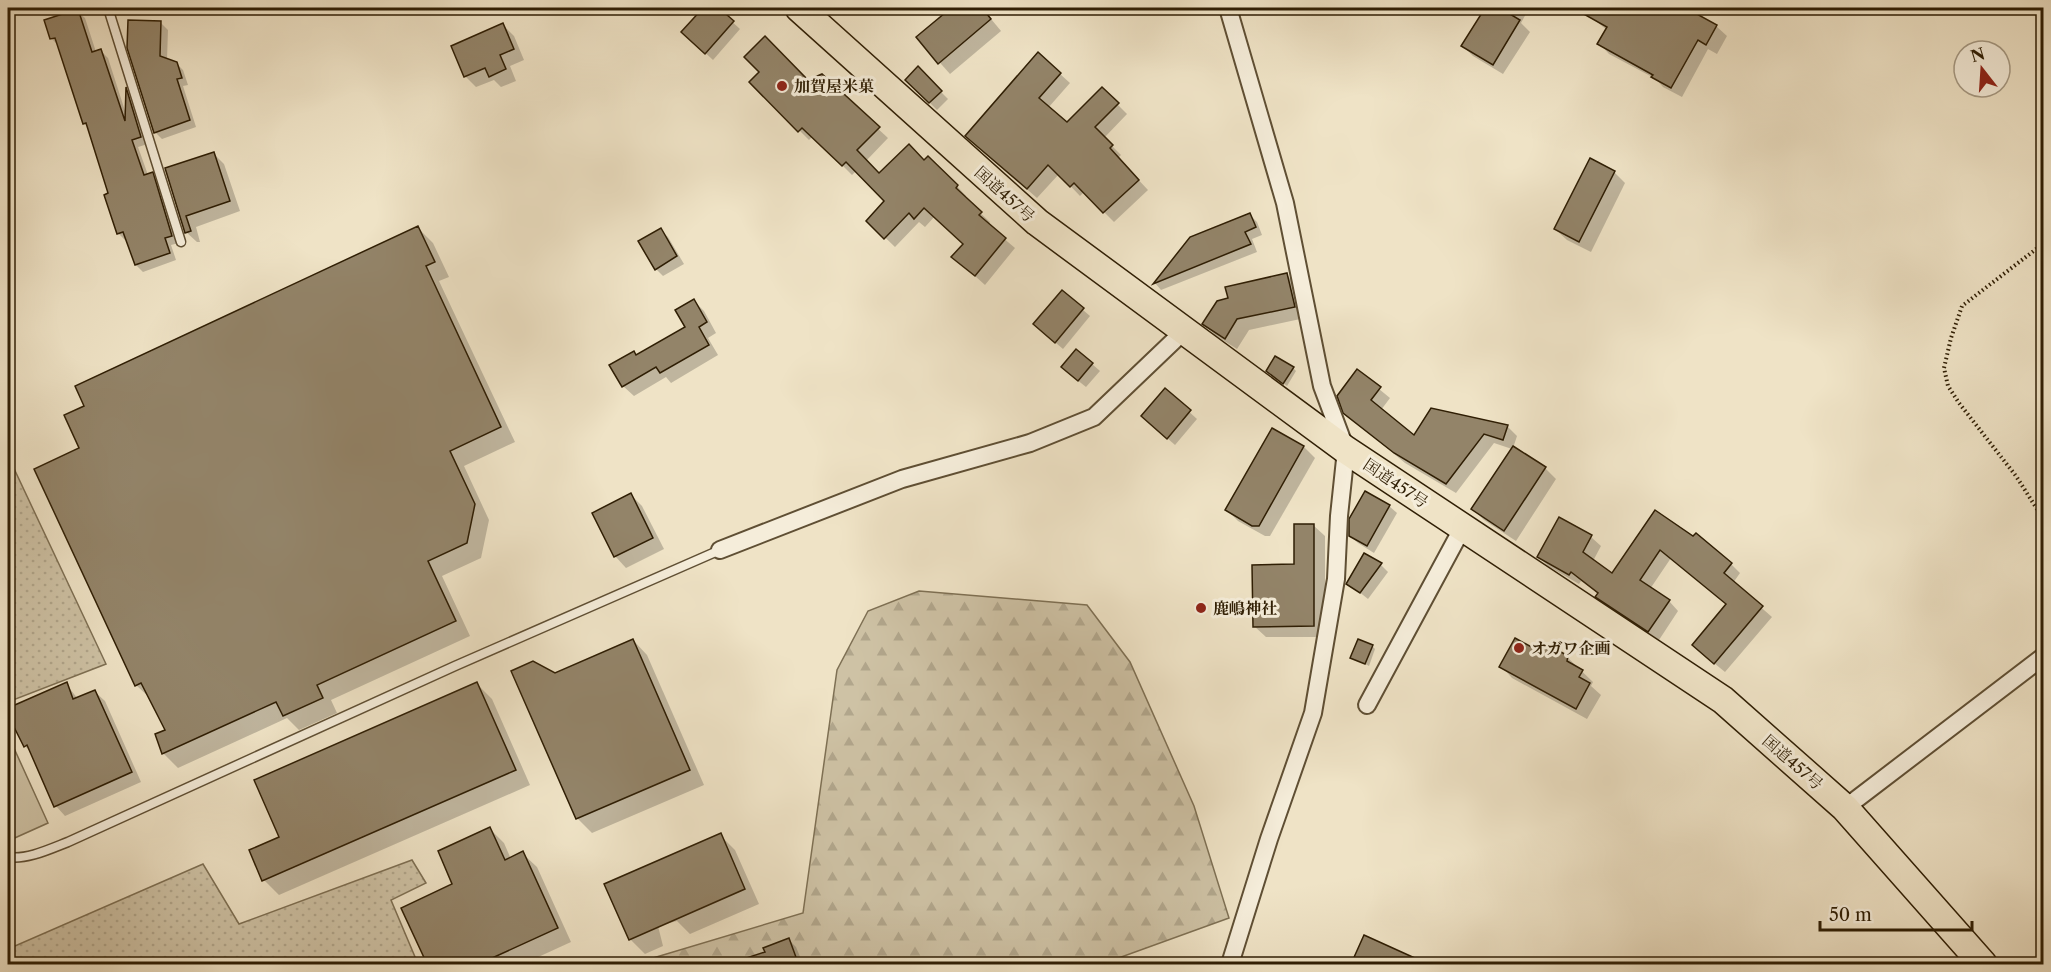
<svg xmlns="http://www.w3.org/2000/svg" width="2051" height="972" font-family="'Libre Caslon Text','Noto Serif JP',serif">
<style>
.grass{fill:url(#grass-dots);stroke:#7e7054;stroke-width:1.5}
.forest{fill:url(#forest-firs);stroke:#7e7054;stroke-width:1.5}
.pitch{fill:#cec2a5;stroke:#7e7054;stroke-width:1.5}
.shadow{fill:#0003}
.building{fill:#938469;stroke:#2f1e04;stroke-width:1.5}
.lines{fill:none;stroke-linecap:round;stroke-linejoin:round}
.service-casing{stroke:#5f4f34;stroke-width:11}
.minor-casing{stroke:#5f4f34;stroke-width:20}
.trunk-casing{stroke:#2f1e04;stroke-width:30}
.path{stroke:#2f1e04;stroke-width:4;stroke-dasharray:1.5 3;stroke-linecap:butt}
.service{stroke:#f5edda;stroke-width:8}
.minor{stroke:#f5edda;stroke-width:16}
.trunk{stroke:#efe3c6;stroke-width:27}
.poi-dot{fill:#8f2418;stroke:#f5edda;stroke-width:2}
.labels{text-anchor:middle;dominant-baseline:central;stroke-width:6;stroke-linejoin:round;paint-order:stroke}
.poi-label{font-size:16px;font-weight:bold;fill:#2f1e04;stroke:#f5edda;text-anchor:start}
.street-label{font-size:16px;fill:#2f1e04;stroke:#f5edda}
</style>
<defs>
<pattern id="grass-dots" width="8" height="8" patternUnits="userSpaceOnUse" patternTransform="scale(1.5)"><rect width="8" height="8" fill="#cec2a5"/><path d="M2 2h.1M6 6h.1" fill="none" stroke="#b1a68c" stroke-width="1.8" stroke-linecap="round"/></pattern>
<pattern id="forest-firs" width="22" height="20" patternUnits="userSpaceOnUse" patternTransform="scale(1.5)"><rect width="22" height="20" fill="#cec2a5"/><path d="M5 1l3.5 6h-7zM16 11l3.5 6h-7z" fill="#b1a68c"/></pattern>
</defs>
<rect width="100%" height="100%" fill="#efe3c6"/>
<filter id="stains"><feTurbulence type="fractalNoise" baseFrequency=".00333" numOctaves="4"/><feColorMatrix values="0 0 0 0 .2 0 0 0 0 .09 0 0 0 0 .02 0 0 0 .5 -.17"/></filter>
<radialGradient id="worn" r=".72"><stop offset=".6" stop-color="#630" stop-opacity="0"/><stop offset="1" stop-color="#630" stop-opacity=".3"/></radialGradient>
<!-- grass -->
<g class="grass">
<path d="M8 457 9 458 106 664 8 702Z"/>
<path d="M412 860 426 883 391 900 418 964H14L8 951V949L203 864 239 924Z"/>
</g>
<!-- forest -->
<path class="forest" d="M919 591 1087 605 1130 662 1194 806 1229 918 1102 964H633L803 913 837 670 868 611Z"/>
<!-- pitch -->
<path class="pitch" d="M8 735 48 823 8 841Z"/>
<!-- shadow -->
<g class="shadow">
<path d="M705 8H717L740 29 713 60 683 32Z"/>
<path d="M954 8H982L1001 31 950 74 918 38Z"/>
<path d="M1486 8H1529L1521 23 1530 32 1503 74 1473 56 1463 46Z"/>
<path d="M1593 8H1605L1616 14 1619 8H1696L1700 12 1698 16 1716 26 1727 36 1717 54 1708 49 1682 97 1663 87 1656 79 1609 54 1599 43 1607 30 1588 15Z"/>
<path d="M77 11 85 18 96 52 101 51 108 58 126 114 127 90 133 96 148 144 138 147 148 175 152 174 159 181 179 243 171 245 176 260 143 272 136 265 127 240H125L118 233 110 194 89 128 84 123 59 46 52 39Z"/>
<path d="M161 23 168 30 167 60 176 63 183 70 188 85 183 86 196 127 162 139 155 132Z"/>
<path d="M503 25 514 36 524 60 510 66 516 81 501 87 494 80 476 87 465 76Z"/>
<path d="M918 69 948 99 937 110 907 80Z"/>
<path d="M1060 74 1070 83 1048 108 1067 124 1102 89 1127 114 1104 138 1121 155 1118 158 1148 190 1114 222 1084 192 1080 196 1059 174 1037 198 977 146Z"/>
<path d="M821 76 888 138 866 161 879 174 924 162 957 186 966 196 964 198 990 222 988 225 1015 248 985 285 954 257 964 244 935 216 925 227 919 222 895 247 868 221 886 201 856 171 852 175 813 136 809 140 751 82H808Z"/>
<path d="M213 153 224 164 240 211 196 227 200 242H197L186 232 166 169Z"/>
<path d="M1614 172 1625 183 1591 252 1567 240 1555 229Z"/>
<path d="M1250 215 1257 222 1262 235 1252 239 1257 252 1161 290 1155 283 1190 239Z"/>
<path d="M418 228 433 243 449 277 439 281 515 442 464 466 489 520 481 558 442 576 470 636 331 700 337 713 299 730 287 718 178 768 163 753 167 731 151 699 136 685 81 448Z"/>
<path d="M660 230 668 237 684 264 663 276 656 269Z"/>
<path d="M1287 275 1298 286 1305 318 1249 330 1237 349 1215 335 1204 324Z"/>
<path d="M1062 292 1090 316 1063 349 1042 331Z"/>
<path d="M694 301 704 311 716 333 708 338 718 355 671 383 666 377 634 396 623 386 637 356 687 327Z"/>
<path d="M1092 364 1100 371 1086 387 1071 375Z"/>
<path d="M1293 368 1296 371 1287 386 1271 374Z"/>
<path d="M1357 371 1390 398 1381 410 1415 437 1507 426 1517 436 1513 448 1545 468 1556 479 1516 541 1484 520 1473 509 1512 449 1494 443 1456 493 1405 463 1345 413Z"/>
<path d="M1165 390 1197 419 1175 445 1150 423Z"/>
<path d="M1273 430 1304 447 1315 458 1270 536H1265L1238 521 1227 510Z"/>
<path d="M631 495 642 506 664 549 626 568 615 556Z"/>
<path d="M1389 506 1397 513 1374 553 1358 543 1350 536Z"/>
<path d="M1656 512 1731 564 1740 573 1733 583 1772 617 1725 672 1703 654 1727 605 1671 558 1650 589 1669 601 1678 611 1659 640 1607 606 1597 596 1599 594 1581 581 1579 584 1548 566 1538 556 1560 519 1591 537 1601 546 1593 561 1612 575Z"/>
<path d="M1313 525 1325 536V637H1266L1254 626 1296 566Z"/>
<path d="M1381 565 1388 572 1368 599 1348 583Z"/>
<path d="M633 640 647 655 704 785 592 833 577 818 555 674Z"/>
<path d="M1372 646 1375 649 1369 666 1352 657Z"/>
<path d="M1536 651 1567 657 1593 682 1591 686 1601 695 1587 719 1512 678 1501 666Z"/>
<path d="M66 684 78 699 95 692 105 701 141 782 65 816 56 806 32 753 25 746 8 709Z"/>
<path d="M477 684 492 699 530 785 279 895 264 880 251 851 281 838Z"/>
<path d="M490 829 504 843 511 859 522 853 537 867 571 942 523 964H429L403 909 454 885Z"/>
<path d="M720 835 735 850 759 904 690 934 677 921 658 926 663 946 645 954 630 939Z"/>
<path d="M1365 937 1425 964H1352Z"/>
<path d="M789 940 796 947 803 964H729L767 953Z"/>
</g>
<!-- building -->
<g class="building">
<path d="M703 8H719L734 21 705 54 681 32Z"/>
<path d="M951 8H982L991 19 938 64 916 37Z"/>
<path d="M1485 8H1500L1520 20 1493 65 1461 46Z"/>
<path d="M1573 8H1686L1717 25 1706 45 1698 40 1671 88 1651 77 1653 75 1597 44 1607 27Z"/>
<path d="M78 9 92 52 101 49 125 121 126 87 141 137 132 140 144 175 153 172 172 236 165 238 170 253 135 265 123 232 117 234 104 195 108 193 86 123 83 124 55 38 50 39 44 20Z"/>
<path d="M128 20 161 21 160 56 177 62 182 78 177 79 190 120 154 133 127 48Z"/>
<path d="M503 23 514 49 500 55 506 69 489 77 485 68 464 77 451 46Z"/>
<path d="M765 36 808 80 822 74 880 127 857 150 879 173 909 144 924 160 928 156 958 185 956 188 982 212 979 215 1006 238 975 276 951 257 963 244 924 208 914 219 909 213 884 239 866 221 884 201 846 162 842 166 802 128 798 132 749 82 759 72 744 57Z"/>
<path d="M1038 52 1061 73 1039 98 1067 122 1102 87 1119 103 1095 127 1113 145 1110 148 1139 180 1103 213 1074 183 1070 187 1048 165 1027 189 965 136Z"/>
<path d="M918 66 942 91 929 103 905 80Z"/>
<path d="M214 152 230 201 186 216 191 231 185 233 165 168Z"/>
<path d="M1590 158 1615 171 1579 242 1554 229Z"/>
<path d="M1250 213 1256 227 1245 232 1251 244 1153 284 1190 237Z"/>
<path d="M418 226 435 262 426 266 501 427 450 451 475 504 467 543 428 561 456 621 317 685 323 698 283 716 276 702 162 754 155 734 165 730 141 683 135 686 34 469 79 448 64 415 84 406 75 386Z"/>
<path d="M661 228 677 256 655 270 638 241Z"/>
<path d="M1287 273 1295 307 1237 319 1225 339 1202 324 1217 301 1228 298 1225 287Z"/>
<path d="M1062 290 1084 308 1055 343 1033 324Z"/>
<path d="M694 299 707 322 699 327 709 345 660 373 656 367 622 387 609 365 634 351 636 355 685 327 675 310Z"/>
<path d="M1076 349 1093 363 1078 381 1061 367Z"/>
<path d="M1275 356 1294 367 1283 384 1266 371Z"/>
<path d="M1357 369 1381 387 1371 400 1414 435 1431 408 1508 425 1503 440 1484 434 1446 484 1394 453 1343 413 1337 396Z"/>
<path d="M1165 388 1191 410 1167 439 1141 416Z"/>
<path d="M1272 428 1304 446 1259 526H1252L1225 510Z"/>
<path d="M1513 446 1546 467 1504 531 1471 509Z"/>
<path d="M1365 491 1390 505 1367 546 1349 536V519Z"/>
<path d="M631 493 653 538 614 557 592 513Z"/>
<path d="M1655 510 1693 536 1696 533 1732 563 1724 573 1763 606 1714 664 1692 645 1726 604 1660 550 1640 580 1670 600 1648 632 1595 597 1598 593 1571 572 1569 575 1537 557 1559 517 1592 535 1583 552 1612 573Z"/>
<path d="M1294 524H1314V626L1253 627 1252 565 1294 564Z"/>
<path d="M1364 553 1382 563 1360 593 1346 584Z"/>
<path d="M1515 638 1535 649 1540 640 1568 656 1567 661 1583 670 1579 677 1590 683 1576 709 1499 667Z"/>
<path d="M633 639 690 770 576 819 511 671 533 661 555 673Z"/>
<path d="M1358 639 1373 645 1365 664 1350 658Z"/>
<path d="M67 682 73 699 95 690 132 772 54 807 27 745 24 747 13 725 8 708Z"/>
<path d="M477 682 516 770 262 881 249 850 279 837 254 780Z"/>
<path d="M490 827 505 860 523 851 558 928 479 964H427L401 908 452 884 438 851Z"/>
<path d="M721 833 745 889 629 940 604 884Z"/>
<path d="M1364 935 1428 964H1351Z"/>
<path d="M789 938 797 960 786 964H737V961L765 952 763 948Z"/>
</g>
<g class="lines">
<!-- service casing -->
<g class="service-casing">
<g id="service">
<path d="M108 8 181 242"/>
<path d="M8 857C27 860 50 849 68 842L455 666 720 550"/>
</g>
</g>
<!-- minor casing -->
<g class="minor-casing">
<g id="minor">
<path d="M1228 8 1285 203 1322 386 1346 450 1339 516 1336 579 1313 713 1269 839 1230 964"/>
<path d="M720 550 902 479 1030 443 1094 417 1184 331"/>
<path d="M1367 705 1463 527"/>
<path d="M1845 808 2044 656"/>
</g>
</g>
<!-- trunk casing -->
<g class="trunk-casing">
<path id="trunk" d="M799 8 1037 222 1346 450 1723 700 1845 808 1983 964"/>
</g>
<!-- path -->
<path class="path" d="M2044 243 1962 306 1951 338 1944 368 1948 386 1959 403 2016 476 2044 520"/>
<!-- service -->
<use href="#service" class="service"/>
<!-- minor -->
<use href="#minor" class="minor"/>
<!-- trunk -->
<use href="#trunk" class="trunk"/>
</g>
<!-- markers -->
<g class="poi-dot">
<circle cx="782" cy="86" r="6"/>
<circle cx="1201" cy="608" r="6"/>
<circle cx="1519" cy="648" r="6"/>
</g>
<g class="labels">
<!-- poi labels -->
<g class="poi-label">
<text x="794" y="86">加賀屋米菓</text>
<text x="1213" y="608">鹿嶋神社</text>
<text x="1531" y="648">オガワ企画</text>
</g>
<!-- street labels -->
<g class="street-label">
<text transform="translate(1005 194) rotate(42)">国道457号</text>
<text transform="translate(1396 483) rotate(34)">国道457号</text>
<text transform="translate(1793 762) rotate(41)">国道457号</text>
</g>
</g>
<!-- margin -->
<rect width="2051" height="972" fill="none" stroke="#efe3c6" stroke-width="30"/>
<rect x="9" y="9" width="2033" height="954" fill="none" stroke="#2f1e04" stroke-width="3"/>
<rect x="15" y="15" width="2021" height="942" fill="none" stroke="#2f1e04" stroke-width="1.5"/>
<!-- north arrow -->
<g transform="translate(1982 69) rotate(343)"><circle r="28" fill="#f5edda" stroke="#a69a84" stroke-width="1.5"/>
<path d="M0-4.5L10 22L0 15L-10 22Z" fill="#8f2418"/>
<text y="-9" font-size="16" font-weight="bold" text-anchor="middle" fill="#2f1e04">N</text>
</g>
<!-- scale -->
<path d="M1820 921v9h152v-9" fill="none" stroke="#2f1e04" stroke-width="3"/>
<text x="1829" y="921" font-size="18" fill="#2f1e04" stroke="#f5edda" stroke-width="4.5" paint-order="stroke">50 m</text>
<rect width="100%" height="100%" filter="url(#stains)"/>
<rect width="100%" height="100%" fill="url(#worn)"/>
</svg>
